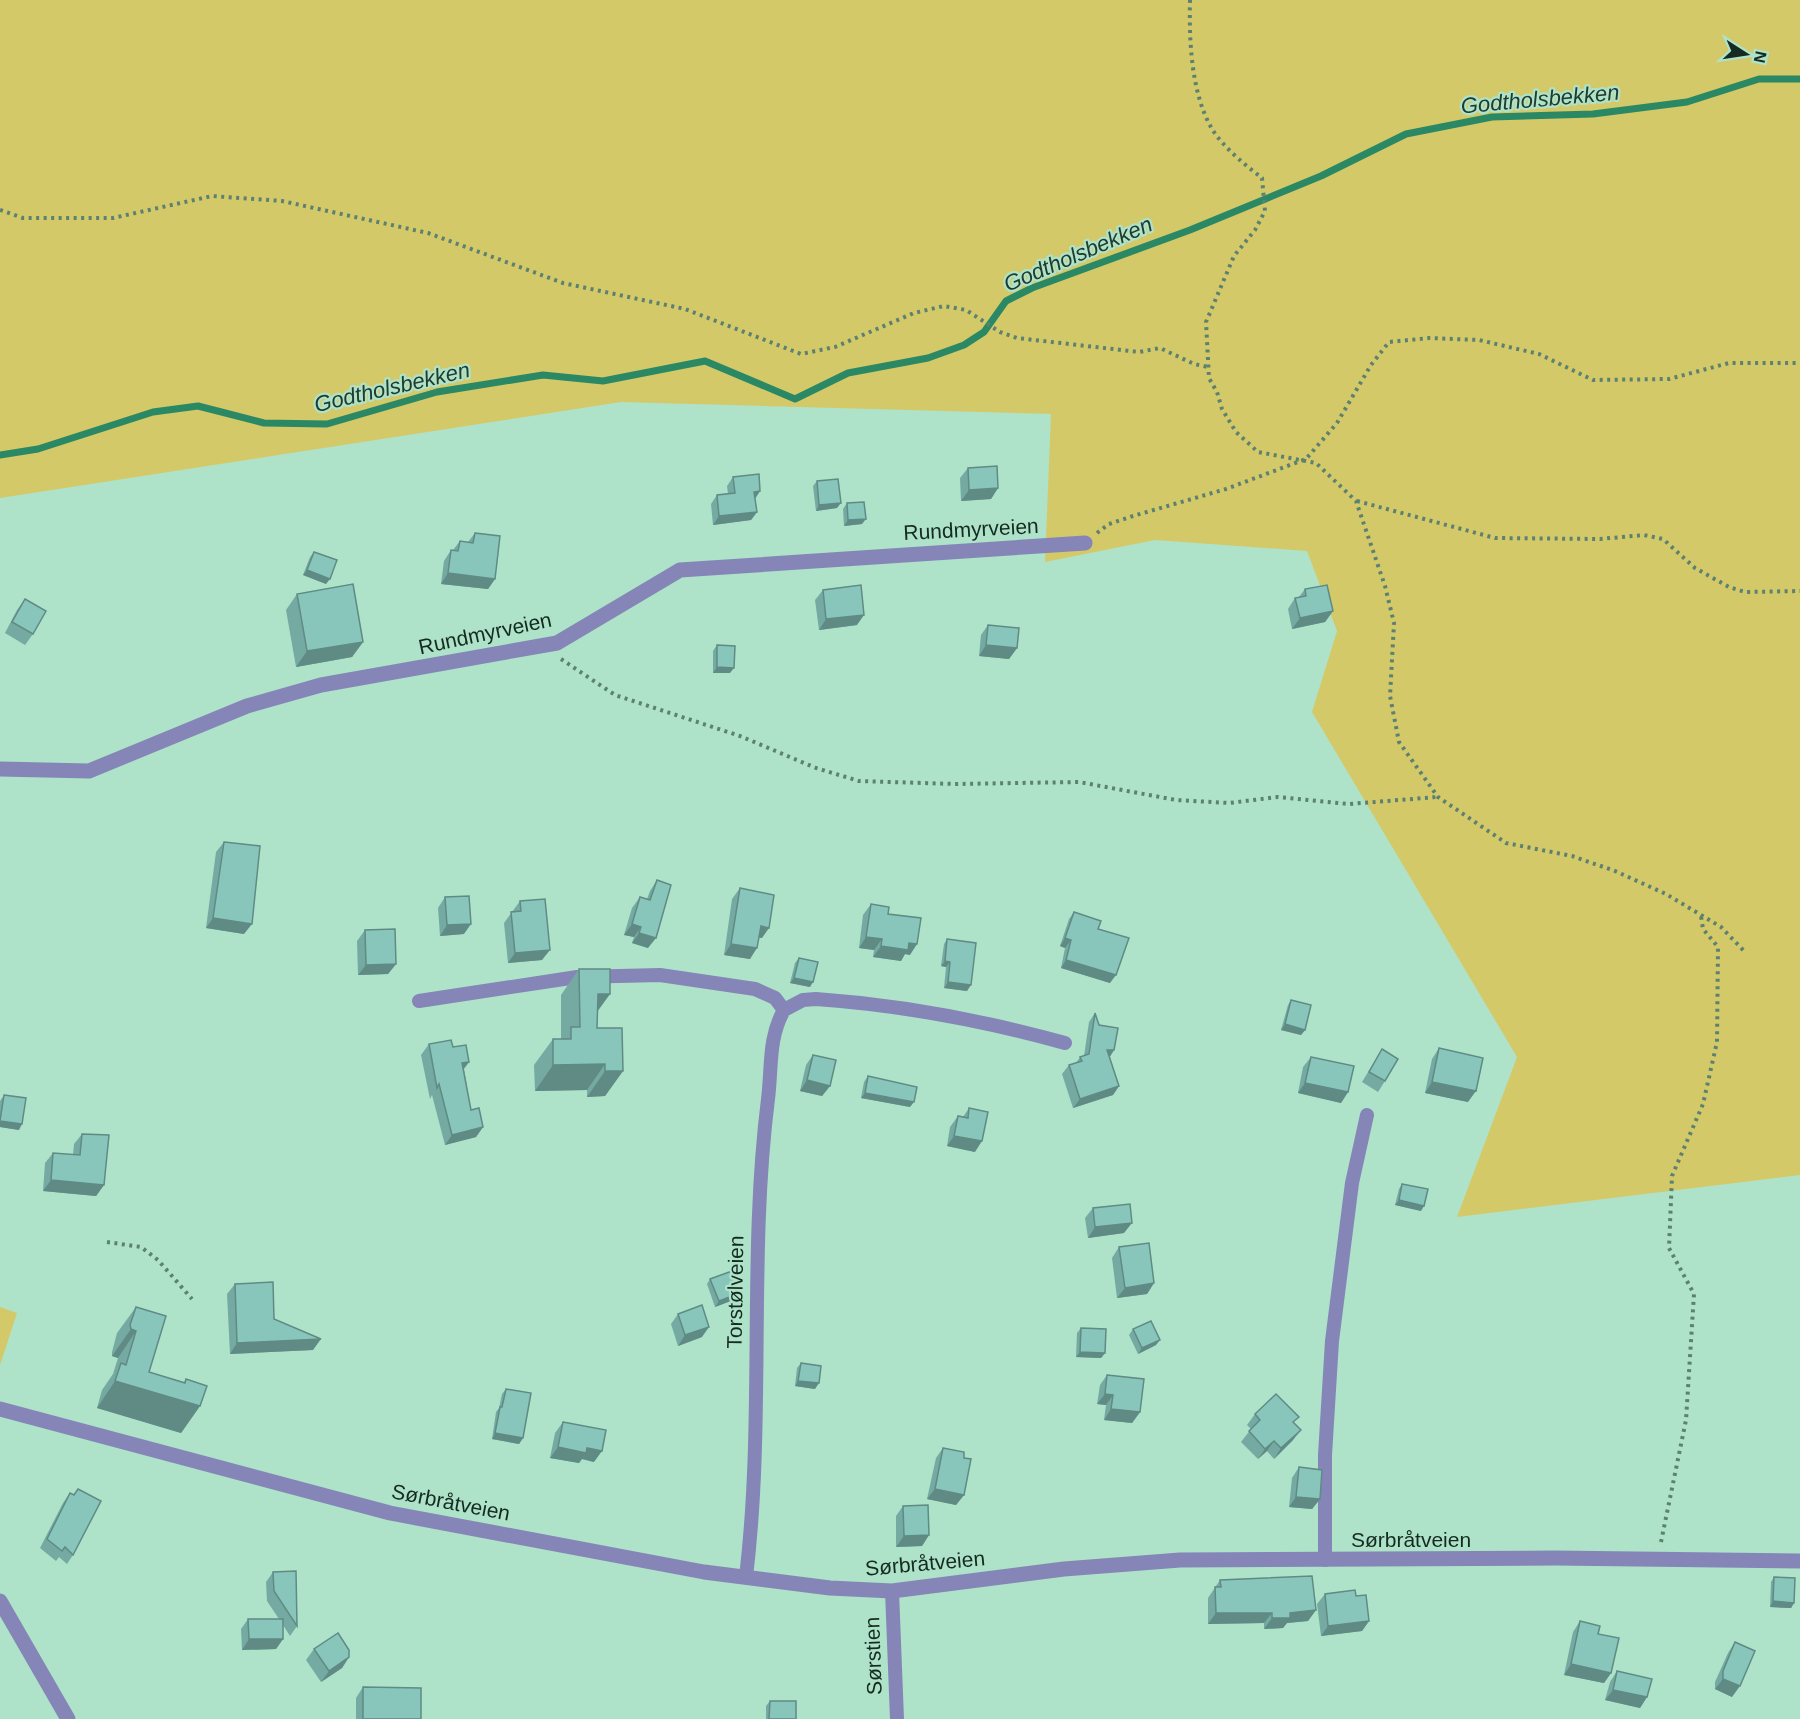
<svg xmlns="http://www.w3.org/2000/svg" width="1800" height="1719" font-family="Helvetica,sans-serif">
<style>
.green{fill:#d4c968}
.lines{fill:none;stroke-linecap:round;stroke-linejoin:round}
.stream{stroke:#2b8865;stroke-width:7}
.path{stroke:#5d8170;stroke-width:4;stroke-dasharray:3 4.5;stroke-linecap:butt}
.service{stroke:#8586b7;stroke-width:14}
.minor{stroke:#8586b7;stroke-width:15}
.wall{fill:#75aaa2}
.shaded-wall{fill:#5f8b84}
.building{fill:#88c6bc;stroke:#5f8b84;stroke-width:1.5}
.labels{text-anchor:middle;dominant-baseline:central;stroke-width:4.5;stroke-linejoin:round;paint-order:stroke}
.street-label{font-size:21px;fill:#152a20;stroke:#aee3c9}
.water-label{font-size:22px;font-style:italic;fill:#213b2f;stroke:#aee3c9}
</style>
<rect width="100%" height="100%" fill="#aee3c9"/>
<!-- green -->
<g class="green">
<path d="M0 0H1800V1175L1457 1217 1517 1057 1312 712 1337 631 1307 551 1155 540 1045 562 1051 414 621 402 0 498Z"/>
<path d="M0 1307 17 1313 0 1365Z"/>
</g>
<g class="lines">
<!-- stream -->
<path class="stream" d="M0 455 38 449 153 412 198 406 264 423 327 424 437 392 543 375 603 381 705 361 795 399 848 373 928 358 964 345 984 332 1006 301 1032 288 1190 230 1321 176 1406 134 1492 117 1593 114 1687 102 1759 79H1800"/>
<!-- path -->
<g class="path">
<path d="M1190 0C1189 40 1191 93 1212 129 1224 148 1244 164 1262 178L1265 211 1255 230 1234 256 1206 322 1209 378 1217 392 1222 409 1236 432 1258 452 1316 463 1356 501 1385 586 1394 623 1390 696 1399 742 1438 797 1506 843 1572 856 1615 871 1666 894 1721 927 1746 953"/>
<path d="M0 210 23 218H113L212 196 282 201 428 233 563 283 685 309 801 354 835 347 914 313 944 306 966 310 1000 332 1017 338 1139 352 1160 348 1194 364 1208 367"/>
<path d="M1357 501 1495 538 1600 539 1644 535 1663 539 1695 568 1729 587 1745 592 1800 591"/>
<path d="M1097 533 1109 524 1133 516 1226 489 1306 459 1337 423 1371 365 1389 342 1429 338 1479 340 1539 354 1593 380 1669 379 1729 363H1800"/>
<path d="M561 659 615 695 740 736 816 768 859 781 955 784 1079 782 1176 800 1229 803 1278 797 1349 804 1437 797"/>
<path d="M107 1242 141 1247 158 1260 192 1299"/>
<path d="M1661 1542 1686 1420 1694 1294 1669 1248 1672 1176 1703 1104 1717 1042 1718 947 1703 929 1701 916"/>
</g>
<!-- service -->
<g class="service">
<path d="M419 1001 577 977 660 975 755 989 775 998 784 1010"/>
<path d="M1325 1560V1455L1332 1341 1352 1183 1367 1115"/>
<path d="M746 1577C765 1418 748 1258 768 1099 772 1068 768 1038 784 1010L803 1000 816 999C901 1005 982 1020 1065 1043"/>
<path d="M892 1591 897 1719"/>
</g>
<!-- minor -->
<g class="minor">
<path d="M0 769 89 771 247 706 321 685 557 643 680 570 1085 543"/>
<path d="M0 1409 390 1513 704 1572 830 1588 892 1591 1064 1569 1180 1560 1555 1558 1800 1561"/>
<path d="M0 1601 68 1719"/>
</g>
</g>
<!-- wall -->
<g class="wall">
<path d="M968 468 998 488 991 499 961 501 960 478Z"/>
<path d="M733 477 760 491 755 499 757 512 751 520 713 525 711 504 717 495 728 494 727 486Z"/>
<path d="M817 481 837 508 816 511 813 486Z"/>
<path d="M847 503 862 524 844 526 843 509Z"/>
<path d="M475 533 495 579 488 589 441 584 444 561 451 550H453L460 541 468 542Z"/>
<path d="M314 552 326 584 303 575 310 557Z"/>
<path d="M1305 589 1333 611 1325 622 1292 629 1288 609 1295 598 1299 597Z"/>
<path d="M823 590 857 625 819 630 815 600Z"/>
<path d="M297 594 363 642 352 657 296 667 286 610Z"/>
<path d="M25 599 33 634 25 645 5 633 17 610Z"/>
<path d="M988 625 1017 648 1009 659 979 656 981 635Z"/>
<path d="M717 645 730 673H713V651Z"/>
<path d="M224 842 244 934 206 928 216 852Z"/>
<path d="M657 880 648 948 632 943 634 937 624 935 632 908 640 897 647 899 650 891Z"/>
<path d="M740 888 762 938H759L750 959 724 955 732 899Z"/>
<path d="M445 897 464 934 440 936 438 908Z"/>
<path d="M520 901 542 960 508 963 504 923Z"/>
<path d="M871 904 888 914 910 955 905 954 901 961 873 957 874 950 859 948 863 915Z"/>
<path d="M1074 912 1098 929 1110 983 1061 968 1065 948 1060 946 1069 919Z"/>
<path d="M365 930 396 964 388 974 358 975 357 941Z"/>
<path d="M947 939 967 991 944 988 946 967 941 966 944 944Z"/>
<path d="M799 958 810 987 790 983 795 963Z"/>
<path d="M579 969 610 994 597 1011V1028L623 1071 605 1096 587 1097V1090L535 1091 534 1065 553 1039H561V995Z"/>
<path d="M1291 1000 1305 1030 1301 1035 1281 1030 1288 1005Z"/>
<path d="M1095 1013 1099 1025 1114 1050 1110 1057 1119 1086 1113 1095 1073 1108 1062 1074 1069 1065 1076 1063 1080 1057 1084 1056 1089 1022Z"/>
<path d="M429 1044 453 1047 469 1062 464 1069 471 1110 483 1127 476 1137 445 1145 432 1095 430 1099 421 1055Z"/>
<path d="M1439 1048 1468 1102 1425 1093 1432 1059Z"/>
<path d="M1382 1049 1385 1081 1378 1092 1362 1082Z"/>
<path d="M813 1055 830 1086 822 1096 800 1091 806 1065Z"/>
<path d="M1311 1057 1348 1092 1341 1103 1298 1093 1303 1067Z"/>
<path d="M868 1076 910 1107 861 1098 864 1082Z"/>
<path d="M4 1095 19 1130 0 1127V1101Z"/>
<path d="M969 1108 975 1152 947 1146 950 1127 958 1116 963 1117Z"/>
<path d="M82 1134 104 1185 96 1196 43 1191 45 1163 53 1153 73 1155 74 1144Z"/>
<path d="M1402 1184 1421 1211 1395 1205 1399 1189Z"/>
<path d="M1093 1208 1124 1233 1088 1238 1085 1218Z"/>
<path d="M1119 1247 1154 1283 1147 1294 1117 1298 1112 1258Z"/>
<path d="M710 1279 736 1299 715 1307 707 1284Z"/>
<path d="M235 1284 274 1319 313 1350 230 1354 227 1294Z"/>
<path d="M136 1307 149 1372 184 1382 186 1379 200 1406 181 1433 97 1408 102 1390 113 1374 118 1358 112 1356V1352L117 1333Z"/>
<path d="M678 1314 702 1337 678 1346 671 1324Z"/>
<path d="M1081 1328 1105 1353 1101 1358 1076 1357 1077 1333Z"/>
<path d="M1133 1329 1156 1345 1138 1354 1129 1335Z"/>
<path d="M801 1363 815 1389 795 1386 797 1368Z"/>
<path d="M1107 1375 1140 1412 1132 1423 1104 1420 1106 1405 1097 1404 1100 1385Z"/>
<path d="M506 1389 523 1438 519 1444 492 1439 496 1412 499 1408 502 1394Z"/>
<path d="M1255 1414 1294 1423 1293 1440 1274 1459 1267 1451 1258 1459 1241 1442 1251 1429 1247 1425Z"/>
<path d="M563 1422 594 1462 582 1459 579 1463 550 1458 555 1433Z"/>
<path d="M943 1448 964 1495 956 1505 927 1499 936 1458Z"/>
<path d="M1299 1467 1320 1499 1312 1509 1289 1507 1292 1478Z"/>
<path d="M78 1489 73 1555 67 1564 59 1557 56 1561 40 1548 63 1503 70 1493 73 1495Z"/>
<path d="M903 1506 929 1535 922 1546 896 1547V1516Z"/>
<path d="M273 1572 297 1626 290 1636 283 1625V1639L276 1649 242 1650 241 1629 248 1619H279L267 1601 266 1582Z"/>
<path d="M1774 1577 1794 1603 1791 1608 1770 1607 1771 1582Z"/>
<path d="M1220 1580 1316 1610 1308 1621 1287 1623 1283 1628 1264 1629V1623L1208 1624V1598Z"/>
<path d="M1325 1594 1356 1596 1369 1621 1362 1631 1321 1636 1317 1604Z"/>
<path d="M1580 1621 1598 1634 1611 1673 1604 1683 1564 1675 1573 1632Z"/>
<path d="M1735 1642 1732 1697 1715 1689V1682L1728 1653Z"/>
<path d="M314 1649 349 1657 342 1668 321 1682 306 1660Z"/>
<path d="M1617 1671 1647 1697 1640 1708 1605 1700 1610 1682Z"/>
<path d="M363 1687 421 1719H356V1698Z"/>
<path d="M770 1701 796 1719H766V1706Z"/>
</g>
<!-- shaded-wall -->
<g class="shaded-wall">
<path d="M998 488 991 499 961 501 969 490Z"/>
<path d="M760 491 754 500V492Z"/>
<path d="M841 503 837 508 816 511 819 505Z"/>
<path d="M757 512 751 520 713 525 719 516Z"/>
<path d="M866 519 862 524 844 526 848 520Z"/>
<path d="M307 570 330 579 326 584 303 575Z"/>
<path d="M448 573 495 579 488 589 441 584Z"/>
<path d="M1333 611 1325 622 1292 629 1300 618Z"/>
<path d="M864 615 857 625 819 630 826 619Z"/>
<path d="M363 642 352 657 296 667 307 651Z"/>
<path d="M986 645 1017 648 1009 659 979 656Z"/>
<path d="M717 667 734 668 730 673H713Z"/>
<path d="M213 918 252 924 244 934 206 928Z"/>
<path d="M471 924 464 934 440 936 447 925Z"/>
<path d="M632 924 641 927 634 937 624 935Z"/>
<path d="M761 926 769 928 762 938 753 937Z"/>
<path d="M639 933 656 938 648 948 632 943Z"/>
<path d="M866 937 882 939 874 950 859 948Z"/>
<path d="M1065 938 1071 940 1065 948 1060 946Z"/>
<path d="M909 943 917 944 910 955 905 954 901 961 873 957 881 946Z"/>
<path d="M731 944 757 948 750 959 724 955Z"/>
<path d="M550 950 542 960 508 963 515 953Z"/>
<path d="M1066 960 1116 975 1110 983 1061 968Z"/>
<path d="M945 961 950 962 946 967 941 966Z"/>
<path d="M396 964 388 974 358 975 366 965Z"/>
<path d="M794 978 813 982 810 987 790 983Z"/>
<path d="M948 982 971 985 967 991 944 988Z"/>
<path d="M598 994H610L592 1019Z"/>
<path d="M1285 1024 1305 1030 1301 1035 1281 1030Z"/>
<path d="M1107 1050H1114L1108 1059Z"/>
<path d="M469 1062 461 1072 462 1063Z"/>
<path d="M605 1064 587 1090 535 1091 553 1065Z"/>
<path d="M605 1071H623L605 1096 587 1097Z"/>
<path d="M807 1080 830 1086 822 1096 800 1091Z"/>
<path d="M1432 1082 1476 1091 1468 1102 1425 1093Z"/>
<path d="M1305 1083 1348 1092 1341 1103 1298 1093Z"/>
<path d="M1119 1086 1113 1095 1073 1108 1080 1099Z"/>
<path d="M865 1093 914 1102 910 1107 861 1098Z"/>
<path d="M0 1121 22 1124 19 1130 0 1127Z"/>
<path d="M483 1127 476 1137 445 1145 452 1135Z"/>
<path d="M954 1136 982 1141 975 1152 947 1146Z"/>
<path d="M51 1180 104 1185 96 1196 43 1191Z"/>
<path d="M1399 1200 1424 1206 1421 1211 1395 1205Z"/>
<path d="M1132 1223 1124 1233 1088 1238 1095 1227Z"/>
<path d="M1154 1283 1147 1294 1117 1298 1125 1288Z"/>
<path d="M740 1293 736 1299 715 1307 719 1301Z"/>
<path d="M709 1327 702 1337 678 1346 685 1335Z"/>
<path d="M131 1329 136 1331 118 1358 112 1356Z"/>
<path d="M321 1339 313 1350 230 1354 237 1343Z"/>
<path d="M1160 1340 1156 1345 1138 1354 1142 1348Z"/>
<path d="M1080 1352 1105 1353 1101 1358 1076 1357Z"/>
<path d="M115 1381 200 1406 181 1433 97 1408Z"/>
<path d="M798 1381 819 1383 815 1389 795 1386Z"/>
<path d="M1105 1394 1113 1395 1106 1405 1097 1404Z"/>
<path d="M1111 1409 1140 1412 1132 1423 1104 1420Z"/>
<path d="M1301 1430 1293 1440 1274 1459 1281 1448Z"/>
<path d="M495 1433 523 1438 519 1444 492 1439Z"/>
<path d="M1274 1441 1267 1451 1258 1459 1265 1449Z"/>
<path d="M558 1447 587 1448 602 1451 594 1462 582 1459 579 1463 550 1458Z"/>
<path d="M935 1489 964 1495 956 1505 927 1499Z"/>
<path d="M1296 1497 1320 1499 1312 1509 1289 1507Z"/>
<path d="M929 1535 922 1546 896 1547 904 1536Z"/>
<path d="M1773 1601 1794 1603 1791 1608 1770 1607Z"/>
<path d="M1316 1610 1308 1621 1287 1623 1283 1628 1264 1629 1272 1618 1290 1613Z"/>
<path d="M1216 1613H1272L1264 1623 1208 1624Z"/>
<path d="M1369 1621 1362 1631 1321 1636 1328 1626Z"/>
<path d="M249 1639H283L276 1649 242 1650Z"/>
<path d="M349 1657 342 1668 321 1682 329 1671Z"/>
<path d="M1571 1664 1611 1673 1604 1683 1564 1675Z"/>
<path d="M1723 1679 1740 1686 1732 1697 1715 1689Z"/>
<path d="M1613 1690 1647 1697 1640 1708 1605 1700Z"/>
</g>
<!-- building -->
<g class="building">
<path d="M997 466 998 488 969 490 968 468Z"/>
<path d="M759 474 760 491 754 492 757 512 719 516 717 495 735 493 733 477Z"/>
<path d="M838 479 841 503 819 505 817 481Z"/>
<path d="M864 502 866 519 848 520 847 503Z"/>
<path d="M475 533 500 536 495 579 448 573 451 550 458 551 460 541 473 543Z"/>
<path d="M314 552 337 560 330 579 307 570Z"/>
<path d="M353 584 363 642 307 651 297 594Z"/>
<path d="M861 585 864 615 826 619 823 590Z"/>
<path d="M1327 585 1333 611 1300 618 1295 598 1306 596 1305 589Z"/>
<path d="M25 599 46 611 33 634 12 622Z"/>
<path d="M988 625 1019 628 1017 648 986 645Z"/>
<path d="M717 645 735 646 734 668 717 667Z"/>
<path d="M224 842 260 846 252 924 213 918Z"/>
<path d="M657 880 671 885 656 938 639 933 641 927 632 924 640 897 650 900Z"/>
<path d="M740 888 774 895 769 928 761 926 757 948 731 944Z"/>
<path d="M469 896 471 924 447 925 445 897Z"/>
<path d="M545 899 550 950 515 953 511 912 521 911 520 901Z"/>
<path d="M871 904 889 907 888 914 921 918 917 944 909 943 908 950 881 946 882 939 866 937Z"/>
<path d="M1074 912 1101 921 1098 929 1129 938 1116 975 1066 960 1071 940 1065 938Z"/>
<path d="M395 929 396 964 366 965 365 930Z"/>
<path d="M947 939 976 943 971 985 948 982 950 962 945 961Z"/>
<path d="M799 958 818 962 813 982 794 978Z"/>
<path d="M579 969H610V994H598L597 1028H622L623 1071H605V1064L553 1065V1039H571V1027H580Z"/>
<path d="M1291 1000 1311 1005 1305 1030 1285 1024Z"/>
<path d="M1095 1013 1099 1025 1118 1028 1114 1050H1107L1119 1086 1080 1099 1069 1065 1082 1061 1080 1057 1089 1054Z"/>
<path d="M451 1040 453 1047 466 1045 469 1062 462 1063 471 1110 479 1108 483 1127 452 1135 439 1084 437 1088 429 1044Z"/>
<path d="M1439 1048 1483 1058 1476 1091 1432 1082Z"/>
<path d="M1382 1049 1398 1059 1385 1081 1369 1072Z"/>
<path d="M813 1055 836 1060 830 1086 807 1080Z"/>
<path d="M1311 1057 1354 1066 1348 1092 1305 1083Z"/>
<path d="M868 1076 917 1087 914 1102 865 1093Z"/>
<path d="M4 1095 26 1098 22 1124 0 1121Z"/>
<path d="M969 1108 988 1112 982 1141 954 1136 958 1116 968 1118Z"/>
<path d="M82 1134 109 1135 104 1185 51 1180 53 1153 80 1155Z"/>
<path d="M1402 1184 1428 1189 1424 1206 1399 1200Z"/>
<path d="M1130 1204 1132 1223 1095 1227 1093 1208Z"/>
<path d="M1149 1243 1154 1283 1125 1288 1119 1247Z"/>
<path d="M732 1271 740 1293 719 1301 710 1279Z"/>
<path d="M273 1282 274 1319 321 1339 237 1343 235 1284Z"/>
<path d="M702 1305 709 1327 685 1335 678 1314Z"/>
<path d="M136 1307 166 1316 149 1372 185 1383 186 1379 207 1386 200 1406 115 1381 121 1363 126 1365 136 1331 131 1329 130 1325Z"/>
<path d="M1151 1321 1160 1340 1142 1348 1133 1329Z"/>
<path d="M1081 1328 1106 1329 1105 1353 1080 1352Z"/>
<path d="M801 1363 821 1366 819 1383 798 1381Z"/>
<path d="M1107 1375 1144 1379 1140 1412 1111 1409 1113 1395 1105 1394Z"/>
<path d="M506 1389 531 1393 523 1438 495 1433 500 1407H502Z"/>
<path d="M1276 1394 1299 1417 1293 1422 1301 1430 1281 1448 1274 1441 1265 1449 1249 1431 1260 1420 1255 1414Z"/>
<path d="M563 1422 606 1430 602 1451 587 1448 586 1453 558 1447Z"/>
<path d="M943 1448 964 1452V1458L971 1459 964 1495 935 1489Z"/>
<path d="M1299 1467 1322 1470 1320 1499 1296 1497Z"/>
<path d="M78 1489 101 1501 73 1555 65 1547 62 1551 47 1539 70 1493 74 1495Z"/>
<path d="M928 1505 929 1535 904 1536 903 1506Z"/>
<path d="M296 1571 297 1626 274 1591 273 1572Z"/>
<path d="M1312 1576 1316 1610 1290 1613V1618H1272V1613H1216L1215 1587H1221L1220 1580Z"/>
<path d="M1774 1577 1795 1578 1794 1603 1773 1601Z"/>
<path d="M1355 1590 1356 1596 1366 1595 1369 1621 1328 1626 1325 1594Z"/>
<path d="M248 1619H283V1639H249Z"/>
<path d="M1580 1621 1600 1626 1598 1634 1619 1638 1611 1673 1571 1664Z"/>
<path d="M338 1633 349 1650V1657L329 1671 314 1649Z"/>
<path d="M1735 1642 1755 1651 1740 1686 1723 1679V1671Z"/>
<path d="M1617 1671 1652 1679 1647 1697 1613 1690Z"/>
<path d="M363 1687 421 1688V1719H363Z"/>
<path d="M770 1701H796V1719H769Z"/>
</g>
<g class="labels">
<!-- street labels -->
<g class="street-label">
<text transform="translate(971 529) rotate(-3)">Rundmyrveien</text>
<text transform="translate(485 633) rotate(-12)">Rundmyrveien</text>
<text transform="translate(735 1292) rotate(-89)">Torstølveien</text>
<text transform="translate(451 1502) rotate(11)">Sørbråtveien</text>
<text x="1411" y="1539">Sørbråtveien</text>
<text transform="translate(925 1563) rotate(-5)">Sørbråtveien</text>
<text transform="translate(873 1656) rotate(-92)">Sørstien</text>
</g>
<!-- water labels -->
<g class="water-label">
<text transform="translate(1540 99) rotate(-5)">Godtholsbekken</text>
<text transform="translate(1078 254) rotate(-23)">Godtholsbekken</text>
<text transform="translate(392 387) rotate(-13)">Godtholsbekken</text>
</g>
</g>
<!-- north arrow -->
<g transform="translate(1746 54) rotate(102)" stroke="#aee3c9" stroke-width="4.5" paint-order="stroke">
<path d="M0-4.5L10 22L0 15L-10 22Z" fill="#152a20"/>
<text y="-9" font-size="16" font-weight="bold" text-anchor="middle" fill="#152a20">N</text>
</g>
</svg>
